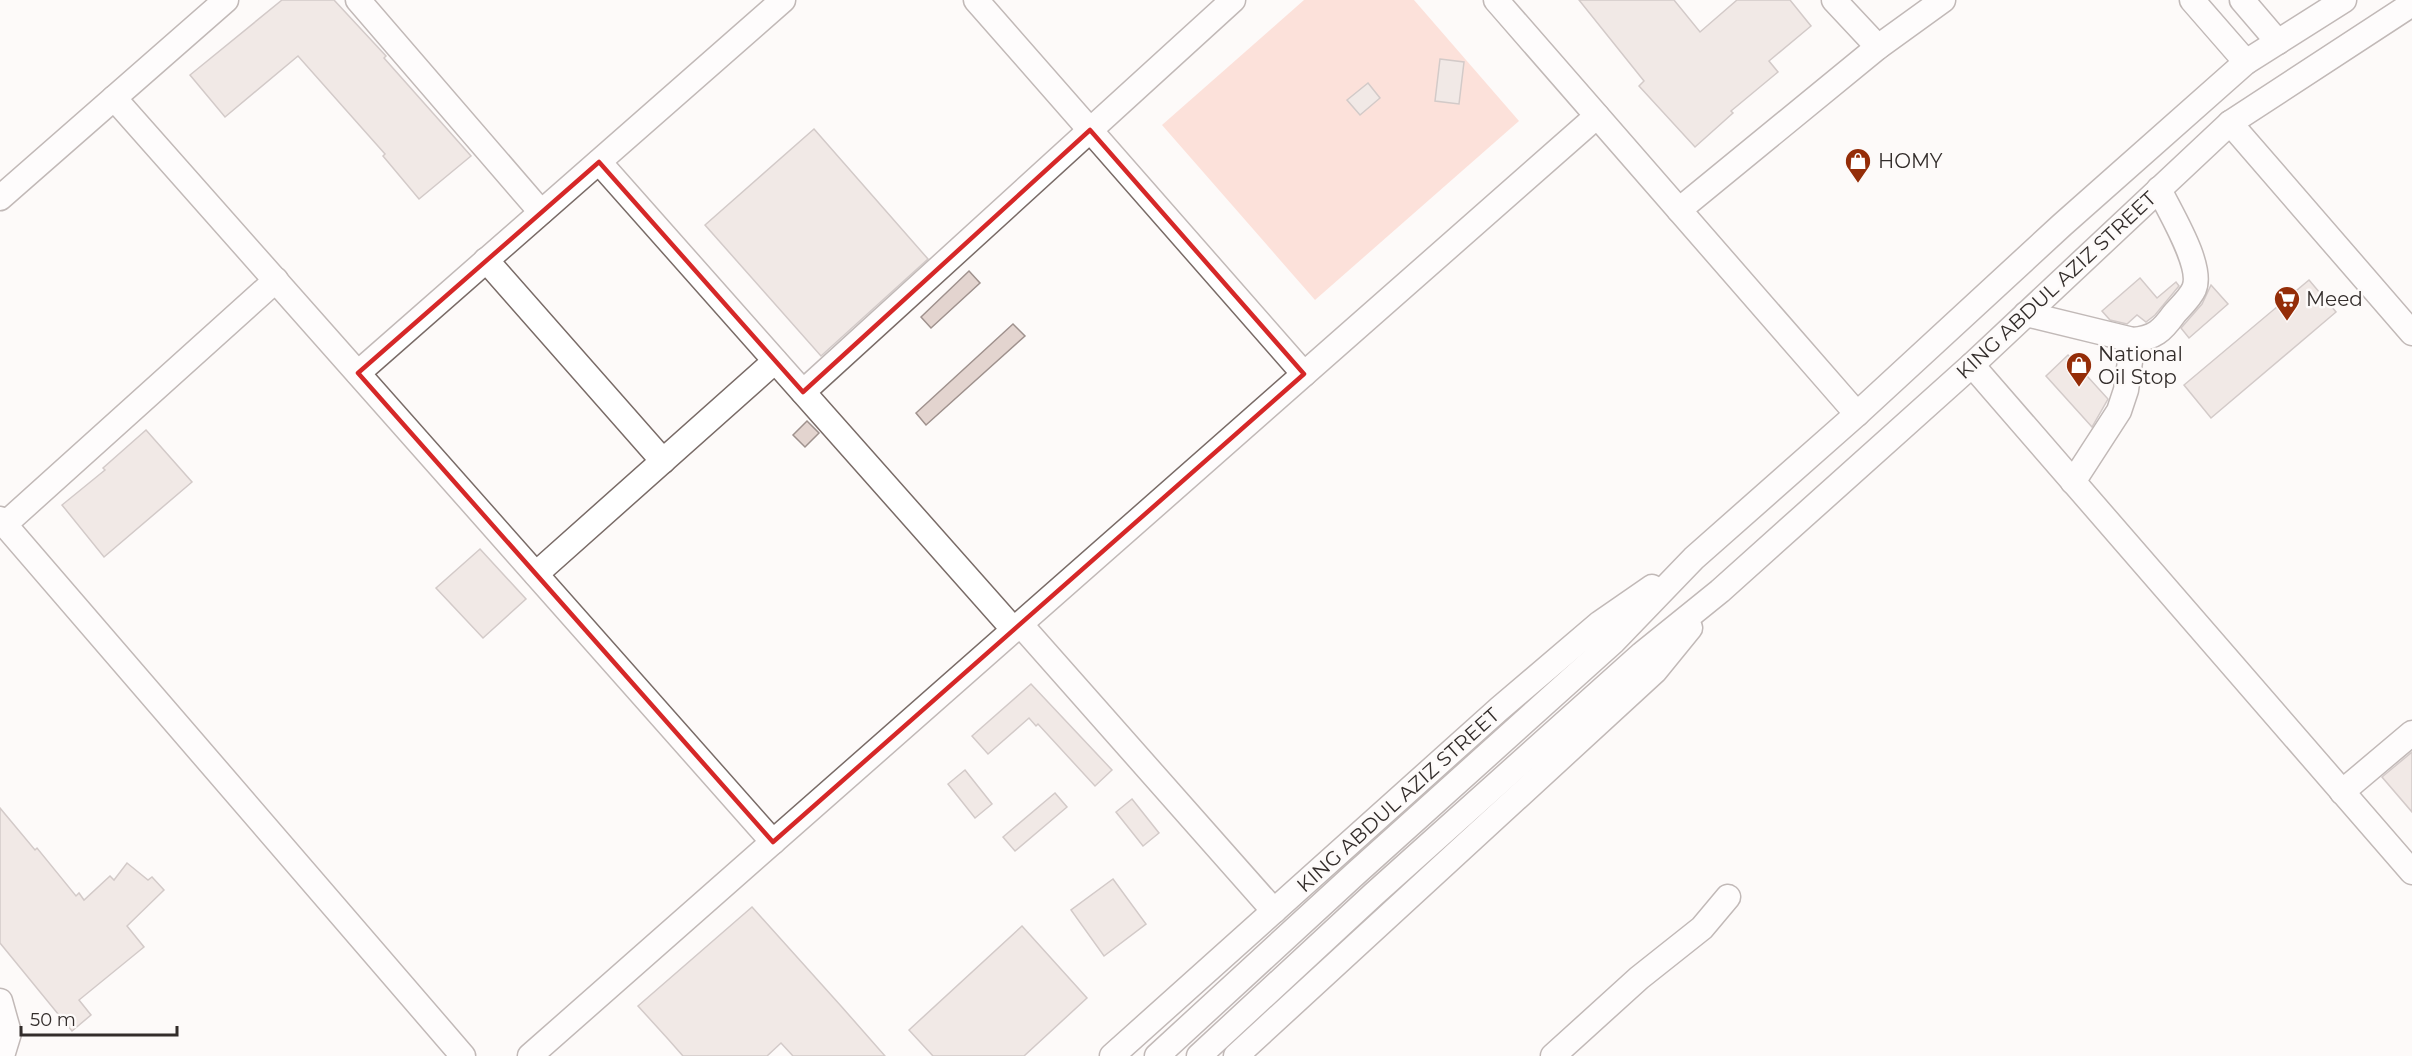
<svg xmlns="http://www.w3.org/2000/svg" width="2412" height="1056" font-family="Montserrat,sans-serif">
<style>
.green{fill:#fac4b4}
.building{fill:#e3d4cf;stroke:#9f918d;stroke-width:1.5}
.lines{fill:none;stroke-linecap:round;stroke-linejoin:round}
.minor-casing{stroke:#796b67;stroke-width:27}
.minor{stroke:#fff;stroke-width:24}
.marked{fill:none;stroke:#d62828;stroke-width:4.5;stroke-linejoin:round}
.labels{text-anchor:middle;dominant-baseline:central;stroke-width:5;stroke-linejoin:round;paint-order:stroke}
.poi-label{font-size:20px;fill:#332d2b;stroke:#fdfaf9;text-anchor:start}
.street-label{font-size:20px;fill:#332d2b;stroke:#fdfaf9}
</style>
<rect width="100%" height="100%" fill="#fdfaf9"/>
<!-- green -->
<path class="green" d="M1304 0H1414L1519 121 1315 300 1162 125Z"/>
<!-- building -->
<g class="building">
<path d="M282 0H334L386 56 384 58 471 156 419 199 383 156 385 154 298 56 225 117 190 75Z"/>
<path d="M1579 0H1674L1700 32 1737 0H1790L1811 26 1769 61 1778 72 1731 111 1733 113 1695 147 1639 86 1644 81Z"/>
<path d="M1440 59 1464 62 1459 104 1435 101Z"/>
<path d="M1368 83 1380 98 1360 115 1347 100Z"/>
<path d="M814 129 928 259 821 356 705 225Z"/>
<path d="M969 271 980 283 931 328 921 317Z"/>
<path d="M2140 278 2157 298 2176 282 2179 286 2155 315 2146 322 2137 315 2127 324 2110 320 2102 311Z"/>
<path d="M2309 280 2336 312 2211 418 2184 385Z"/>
<path d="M2211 285 2228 304 2189 338 2181 328 2202 304Z"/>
<path d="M1013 324 1025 336 926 425 916 413Z"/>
<path d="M2068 355 2108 399 2092 427 2046 376Z"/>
<path d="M807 421 819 433 805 447 793 435Z"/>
<path d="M146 430 192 482 104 557 62 505 105 470 103 468Z"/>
<path d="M480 549 526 599 483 638 436 588Z"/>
<path d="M1031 684 1112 770 1095 786 1038 724 1036 726 1029 718 988 754 972 736Z"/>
<path d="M2412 752V812L2382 777Z"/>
<path d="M965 770 992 804 975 818 948 784Z"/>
<path d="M1055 793 1067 807 1015 851 1003 837Z"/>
<path d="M1132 799 1159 833 1143 846 1116 812Z"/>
<path d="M0 808 35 850 37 848 76 896 79 893 84 900 110 876 114 880 127 863 148 880 152 877 164 890 127 926 144 947 79 1000 91 1015 72 1031 0 943Z"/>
<path d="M1113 879 1146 924 1104 956 1071 910Z"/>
<path d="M752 907 841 1006 885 1056H793L781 1043 767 1056H683L668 1039 638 1006Z"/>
<path d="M1022 926 1087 998 1024 1056H933L909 1030Z"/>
</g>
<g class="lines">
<!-- minor casing -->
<g class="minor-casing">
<g id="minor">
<path d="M358 0 541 212"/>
<path d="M976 0 1304 374"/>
<path d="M1496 0 1857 414"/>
<path d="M1834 0 1878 47"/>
<path d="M2192 0 2246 62"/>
<path d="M2242 0 2278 42"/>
<path d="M114 98 773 842"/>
<path d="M2230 123 2412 333"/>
<path d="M599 162 1014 630"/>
<path d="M0 198 226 0"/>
<path d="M1679 210 1878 47 1943 0"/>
<path d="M486 260 663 461"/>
<path d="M2026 314 2133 340C2154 338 2162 331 2174 314 2180 307 2190 298 2194 289 2204 266 2169 211 2159 189"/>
<path d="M1972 365 2412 872"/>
<path d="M358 373 783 0"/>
<path d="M803 392 1233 0"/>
<path d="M2073 482 2119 411 2126 390 2133 340"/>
<path d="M0 519 463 1056"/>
<path d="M4 525 276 280"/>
<path d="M536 574 775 361"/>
<path d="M1021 625 1274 911"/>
<path d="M2342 792 2412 733"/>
<path d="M0 1001 9 1033 2 1056"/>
<path d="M530 1056 1597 116"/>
<path d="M1112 1056 1499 709 1600 623 1652 587"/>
<path d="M1157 1056 1355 874 1614 641 1694 558 1857 414 2062 225 2246 62 2344 0"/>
<path d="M1199 1056 1374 894 1642 654 1720 591 1972 365 2230 123 2412 4"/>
<path d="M1236 1056 1655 671 1690 628"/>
<path d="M1553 1056 1639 978 1702 928 1728 897"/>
</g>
</g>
<!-- minor -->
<use href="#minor" class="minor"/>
</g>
<!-- marked area -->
<path d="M0 0H2412V1056H0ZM1090 130 1304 374 773 842 358 373 599 162 803 392Z" fill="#fdfaf9" fill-opacity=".55" fill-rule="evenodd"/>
<path class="marked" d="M1090 130 1304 374 773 842 358 373 599 162 803 392Z"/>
<!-- icons -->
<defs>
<g id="shop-pin" transform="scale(1.35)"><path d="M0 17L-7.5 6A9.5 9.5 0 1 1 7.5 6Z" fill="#942d08" stroke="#fdfaf9"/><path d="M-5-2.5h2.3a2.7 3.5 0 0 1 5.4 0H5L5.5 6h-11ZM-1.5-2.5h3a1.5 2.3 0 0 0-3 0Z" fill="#fff"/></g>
<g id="supermarket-pin" transform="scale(1.35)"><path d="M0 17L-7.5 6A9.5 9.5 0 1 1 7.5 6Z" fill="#942d08" stroke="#fdfaf9"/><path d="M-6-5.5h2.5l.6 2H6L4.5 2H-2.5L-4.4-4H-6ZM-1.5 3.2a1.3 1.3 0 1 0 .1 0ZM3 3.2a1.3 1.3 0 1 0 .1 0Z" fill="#fff"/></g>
</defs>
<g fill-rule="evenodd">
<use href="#shop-pin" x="1858" y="161"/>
<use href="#supermarket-pin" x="2287" y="299"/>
<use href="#shop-pin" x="2079" y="365"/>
</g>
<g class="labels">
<!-- poi labels -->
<g class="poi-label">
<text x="1878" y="161">HOMY</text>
<text x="2306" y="299">Meed</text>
<text x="2098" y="354">National<tspan x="2098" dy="23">Oil Stop</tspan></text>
</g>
<!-- street labels -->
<g class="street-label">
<text transform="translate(2056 285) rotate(-43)">KING ABDUL AZIZ STREET</text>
<text transform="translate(1398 800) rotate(-42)">KING ABDUL AZIZ STREET</text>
</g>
</g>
<!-- scale -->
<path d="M21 1026v9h156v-9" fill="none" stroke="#332d2b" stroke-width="3"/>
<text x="30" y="1026" font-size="18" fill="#332d2b" stroke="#fdfaf9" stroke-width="4.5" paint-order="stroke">50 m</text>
</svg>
